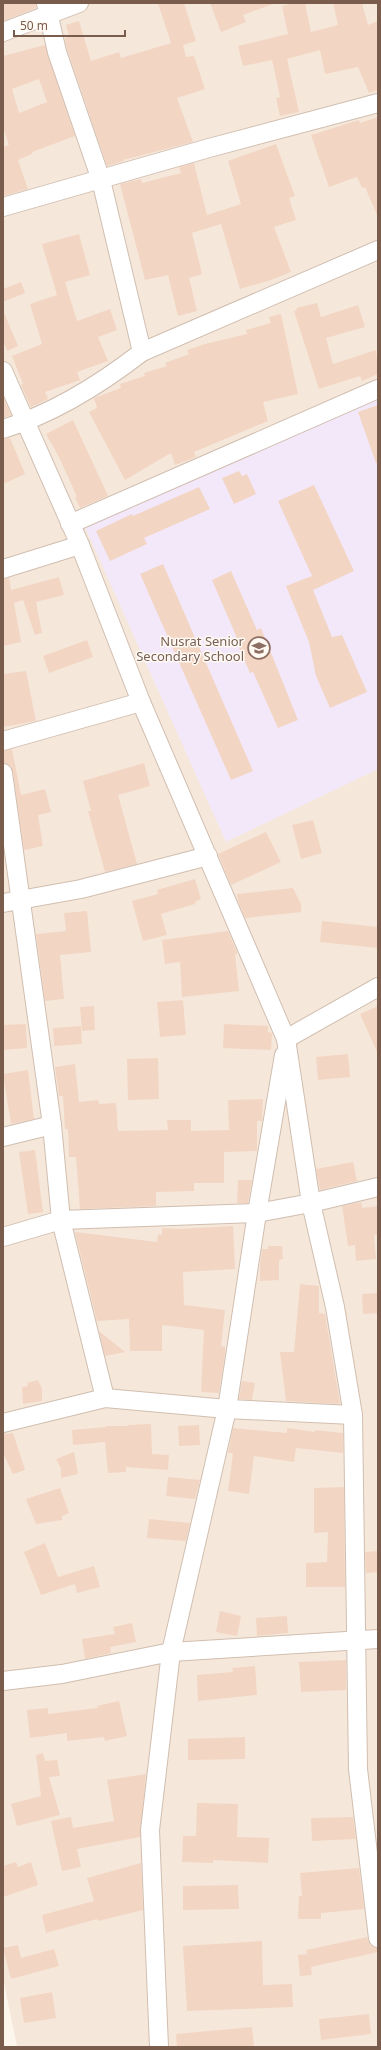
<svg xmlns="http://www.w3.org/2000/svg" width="381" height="2050" font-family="'Noto Sans',sans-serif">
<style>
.residential{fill:#f5e8da}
.education{fill:#f3e8fa}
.building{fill:#f3d5c3;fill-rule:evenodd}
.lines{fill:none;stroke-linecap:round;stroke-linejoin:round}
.minor-casing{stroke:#d1beb0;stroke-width:20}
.minor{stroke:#fff;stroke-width:18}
.labels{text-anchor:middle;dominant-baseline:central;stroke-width:3;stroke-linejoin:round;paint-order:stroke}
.education-label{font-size:13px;fill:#785e54;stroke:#fffaf3;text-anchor:end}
</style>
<rect width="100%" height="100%" fill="#fdf6ec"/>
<!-- residential -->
<path class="residential" d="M3 3H378V2047H17L3 1978Z"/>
<!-- education -->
<path class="education" d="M378 398V769L226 842 85 527Z"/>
<!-- building -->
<g class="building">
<path d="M3 3H36V8L3 21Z"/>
<path d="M158 3H184L196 41 183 45 186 57 194 56 205 89 177 98 193 142 123 160 124 161 107 166 67 49 65 38 69 36 66 25 79 21 91 61 119 52 121 58 171 43Z"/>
<path d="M210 3H273V4L243 15 246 22 221 32Z"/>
<path d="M294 3H305L311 32 338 25 333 3H362L368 25 378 21V90L369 93 358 67 325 74 320 50 287 59 299 112 280 116 276 98 280 97 272 60 243 66 238 46 288 34 282 6Z"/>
<path d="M45 45 75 136 32 152V154L18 160 28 189 3 196V147L9 145 3 127V56ZM39 79 47 102 19 113 12 89Z"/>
<path d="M378 117V217L365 187 362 188 357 177 329 187 311 135 359 120 360 123Z"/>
<path d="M276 144 295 196 289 198 296 220 274 227 291 272 271 280 240 289 221 224 192 233 202 274 189 278 197 311 178 316 168 275 145 280 120 184 141 179 142 183 181 173 179 167 194 163 207 215 241 204 228 161Z"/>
<path d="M79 234 90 275 65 282 77 321 110 309 117 330 98 337 108 361 77 372 80 380 45 392 48 399 31 407 21 385 23 384 12 356 42 344 30 304 57 295 42 244Z"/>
<path d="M21 282 25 293 3 302V289Z"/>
<path d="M317 303 321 317 358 305 365 327 326 338 333 364 376 350 378 374 362 381 360 376 319 389 294 311 297 310 296 308Z"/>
<path d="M3 310 18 346 7 351 3 340Z"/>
<path d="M281 314 298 394 263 402 268 421 194 452 196 457 175 465 171 453 125 480 89 412 97 408 94 398 121 388 120 384 145 376 144 373 167 366 165 363 189 354 187 350 205 344 247 334 246 330 271 323 269 317Z"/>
<path d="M3 397 11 415 3 418Z"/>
<path d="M378 405V463H376L358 412Z"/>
<path d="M73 420 108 496 80 508 75 497H77L60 459 46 434Z"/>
<path d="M10 438 25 474 3 484V439Z"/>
<path d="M239 471 242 476 247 474 256 494 234 504 222 478Z"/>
<path d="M314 485 354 571 313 590 332 637 342 635 367 692 330 708 316 676 309 642 286 586 312 576 278 501Z"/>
<path d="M199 487 210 509 144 538 147 544 110 561 96 531 132 514 133 516Z"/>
<path d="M163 564 253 771 231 780 140 574Z"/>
<path d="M231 571 257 630 261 628 298 720 278 728 253 672 250 673 235 638H237L212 580Z"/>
<path d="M59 577 64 595 36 602 42 633 35 635 23 600 14 603 21 642 3 646V579L9 578 11 590Z"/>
<path d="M87 640 93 657 49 673 43 656Z"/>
<path d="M26 671 36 721 3 727V674Z"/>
<path d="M12 749 21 795 45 789 51 812 38 815 43 846 24 850 13 772 11 766 3 763V751Z"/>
<path d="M144 763 150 786 118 795 137 864 105 872 88 811H91L83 781Z"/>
<path d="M313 820 322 853 301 859 292 825Z"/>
<path d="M266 832 281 862 231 885 218 854Z"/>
<path d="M195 879 201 899 195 902V904L161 914 167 935 143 941 132 901 158 894 157 890Z"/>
<path d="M293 888 301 904V912L245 918 238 901 237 894Z"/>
<path d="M87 911 91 952 60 955 64 999 45 1001 36 934 66 931 64 913Z"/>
<path d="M322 921 378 927V948L320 942Z"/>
<path d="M228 931 237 952V954H235L239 991 182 997 180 962 165 964 162 940Z"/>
<path d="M183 1000 186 1035 160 1037 157 1002Z"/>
<path d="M94 1006 95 1030 82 1031 80 1007Z"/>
<path d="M378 1006V1054L360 1014Z"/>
<path d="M26 1024 27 1048 3 1050V1025Z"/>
<path d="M224 1024 268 1026V1032L272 1033 271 1050 223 1048Z"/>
<path d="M81 1026 82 1044 54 1046 53 1028Z"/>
<path d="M348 1054 350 1077 318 1080 316 1057Z"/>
<path d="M158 1058 159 1099 128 1100 127 1059Z"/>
<path d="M75 1064 79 1102 98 1100 99 1104 116 1103 118 1131 168 1130 167 1120H191V1131L229 1130 228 1100 263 1099 262 1121H257V1151L224 1152V1183H194V1191L156 1192V1206L80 1209 76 1157H69L68 1129H65L63 1096H59L55 1067Z"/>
<path d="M28 1070 34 1119 11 1124 3 1074Z"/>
<path d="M35 1150 43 1212 28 1214 19 1152Z"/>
<path d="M353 1162 357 1181 320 1190 316 1169Z"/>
<path d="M238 1180H252L248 1203H237Z"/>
<path d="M361 1202 362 1208 378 1206V1234L374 1235 376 1259 356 1261 355 1245 348 1246 342 1206Z"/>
<path d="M233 1226 235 1269 183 1272 184 1305 225 1310 221 1346 225 1347V1353L219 1393 201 1392 204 1330 162 1325V1351H130L129 1319 97 1321 75 1232 157 1242 158 1234 162 1235V1228L178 1229Z"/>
<path d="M268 1246H282L283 1259 279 1260V1280L260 1281V1266L262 1249H268Z"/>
<path d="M300 1284 319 1286V1313L325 1314 340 1404 286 1401 280 1352H294Z"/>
<path d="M378 1293V1313L363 1314 362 1294Z"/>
<path d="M99 1331 125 1352 105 1356Z"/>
<path d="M38 1380 42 1389V1401L23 1404 22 1387 28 1386 27 1383Z"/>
<path d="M242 1381 255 1383 252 1400 239 1399Z"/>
<path d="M151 1424 152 1454 169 1455 168 1470 126 1467V1472L108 1473 105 1442 73 1445 72 1430 106 1427V1426H128V1425Z"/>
<path d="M199 1425 200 1445 179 1446 178 1426Z"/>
<path d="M233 1428 287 1433V1428L315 1432V1430L343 1433V1453L296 1448 294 1462 254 1456 249 1494 228 1491 233 1453H228Z"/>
<path d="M13 1433 25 1470 13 1474 3 1453V1434Z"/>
<path d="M74 1452 78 1474 61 1478V1469L56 1459Z"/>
<path d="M168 1477 200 1480 195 1499 166 1496Z"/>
<path d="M344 1487 345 1587H306V1563L327 1562 328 1532 314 1533V1488Z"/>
<path d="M60 1488 69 1513 62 1516V1520L36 1524 26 1499Z"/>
<path d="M149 1519 190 1523 186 1541 147 1538Z"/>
<path d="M45 1543 58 1577 94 1566 100 1587 77 1593 75 1584 41 1595 24 1552Z"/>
<path d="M378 1551V1572L366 1573 365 1552Z"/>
<path d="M220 1611 241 1616 237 1636 216 1632Z"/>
<path d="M287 1616 288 1633 257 1636 256 1618Z"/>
<path d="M132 1623 136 1642 110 1647 111 1653 85 1659 82 1639 115 1634 113 1627Z"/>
<path d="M346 1660V1690L301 1692 299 1662Z"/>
<path d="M255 1666 257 1695 198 1701 197 1675 233 1672 232 1668Z"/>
<path d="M119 1701 127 1736 105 1741 104 1737 67 1741V1733L30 1738 27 1710 48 1708V1714L98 1708 97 1706Z"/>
<path d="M245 1737V1759L188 1760V1739Z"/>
<path d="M43 1753 45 1761 57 1760 60 1776 49 1777 60 1815 17 1826 11 1804 41 1796 36 1755Z"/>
<path d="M146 1774 140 1837 77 1849 81 1867 62 1871 51 1821 71 1817 73 1828 114 1821 107 1780Z"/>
<path d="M197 1803 238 1804 237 1837 269 1838 268 1863 213 1860V1863L182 1862 183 1836H196Z"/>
<path d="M353 1817 356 1839 312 1841 311 1818Z"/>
<path d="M16 1862 18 1867 31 1862 38 1885 3 1897V1866Z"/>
<path d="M141 1863 143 1910 98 1921 97 1919 46 1933 42 1915 94 1901 87 1878Z"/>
<path d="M359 1868 364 1909 321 1913V1919H298L299 1896H302L300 1873Z"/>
<path d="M238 1885 239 1909 183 1910V1886Z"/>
<path d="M367 1937 370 1945 378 1948V1952L311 1967 312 1975 300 1976 298 1955 307 1954 306 1950Z"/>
<path d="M262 1941 263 1985 292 1984 293 2007 187 2011 183 1946Z"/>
<path d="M18 1945 21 1958 54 1949 59 1966 11 1979 3 1948Z"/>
<path d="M52 1992 56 2018 24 2023 20 1998Z"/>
<path d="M369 2014 371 2034 321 2040 319 2019Z"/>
<path d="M252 2027 254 2047H177L176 2034Z"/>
</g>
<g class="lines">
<!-- minor casing -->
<g class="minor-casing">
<g id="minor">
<path d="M46 3 57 52 101 180 142 352 378 250"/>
<path d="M3 32 79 3"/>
<path d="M3 207 209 148 378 103"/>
<path d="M3 371 80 545 141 702 286 1039 311 1203 335 1307 353 1415 358 1769 378 1938"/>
<path d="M3 429C52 414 102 383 142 352"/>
<path d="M70 524 378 389"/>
<path d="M3 569 80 545"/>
<path d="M3 741 141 702"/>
<path d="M3 773 52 1125 61 1220 105 1398"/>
<path d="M3 903 81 889 208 856"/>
<path d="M286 1039 378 987"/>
<path d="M3 1137 52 1125"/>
<path d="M3 1237 61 1220 257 1213 311 1203 378 1187"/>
<path d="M3 1423 105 1398 227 1409 353 1415"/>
<path d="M3 1681 62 1674 171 1652 378 1639"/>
<path d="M159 2047 150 1830 171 1652 227 1409 257 1213 284 1055"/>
</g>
</g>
<!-- minor -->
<use href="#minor" class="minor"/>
</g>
<!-- icons -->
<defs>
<g id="school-ring" transform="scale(1.15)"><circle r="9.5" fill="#fffaf3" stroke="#8d6e63" stroke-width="1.5"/><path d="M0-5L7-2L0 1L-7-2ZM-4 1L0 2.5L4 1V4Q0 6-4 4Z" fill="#8d6e63"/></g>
</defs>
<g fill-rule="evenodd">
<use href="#school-ring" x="259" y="648"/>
</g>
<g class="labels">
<!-- education labels -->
<g class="education-label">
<text x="244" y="641">Nusrat Senior<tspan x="244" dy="15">Secondary School</tspan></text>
</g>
</g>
<!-- border -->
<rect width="381" height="2050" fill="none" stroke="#7a5c4d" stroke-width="8"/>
<!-- scale -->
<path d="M14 30v6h111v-6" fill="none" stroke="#7a5c4d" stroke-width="2"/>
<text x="20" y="30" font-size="12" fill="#7a5c4d" stroke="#fffaf3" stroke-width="3" paint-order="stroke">50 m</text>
</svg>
